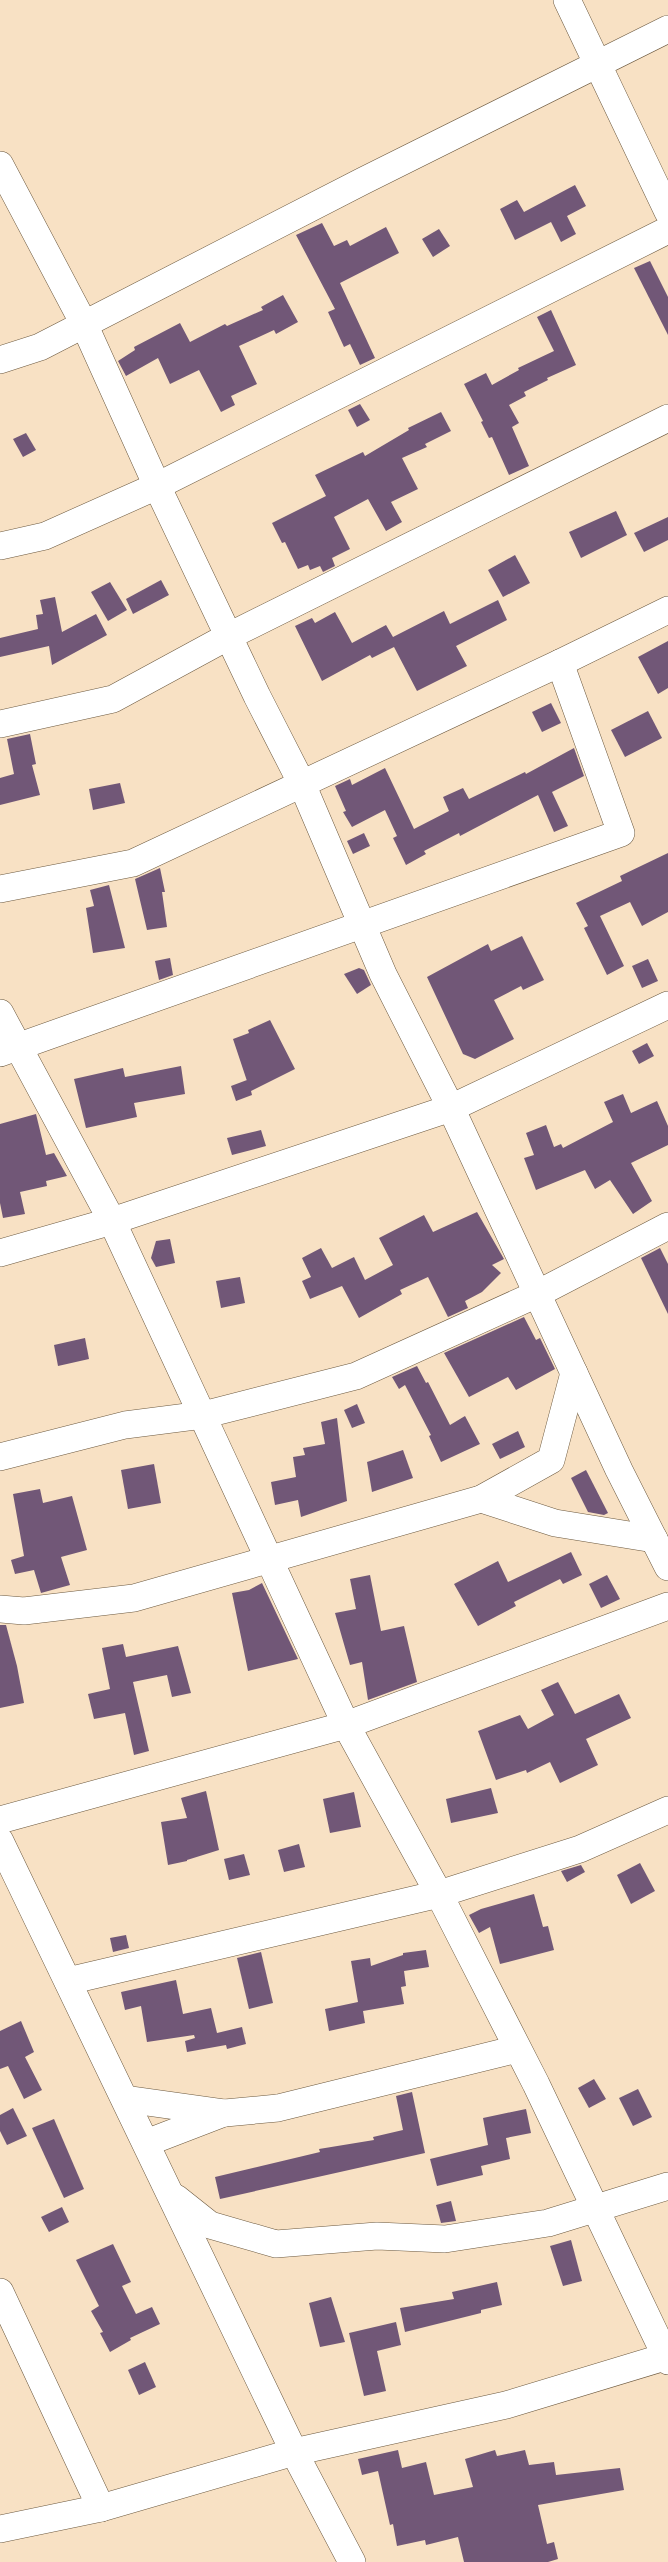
<svg xmlns="http://www.w3.org/2000/svg" width="668" height="2562" font-family="'IBM Plex Sans',sans-serif">
<style>
.building{fill:#715777}
.lines{fill:none;stroke-linecap:round;stroke-linejoin:round}
.minor-casing{stroke:#6c593f;stroke-width:28}
.minor{stroke:#fff;stroke-width:27}
</style>
<rect width="100%" height="100%" fill="#f8e1c4"/>
<!-- building -->
<g class="building">
<path d="M575 185 586 206 567 216 576 234 561 242 551 222 515 240 500 209 517 200 524 212Z"/>
<path d="M322 223 334 246 347 240 350 246 386 227 399 253 340 283 375 358 360 365 350 344 344 347 328 312 335 309 296 235Z"/>
<path d="M439 229 450 246 433 257 422 239Z"/>
<path d="M650 261 668 297V335L634 268Z"/>
<path d="M283 295 298 322 276 334 274 330 239 346 257 384 231 396 235 405 221 412 199 370 170 384 158 358 126 376 118 361 135 350 134 347 180 323 190 342 225 324 227 326 263 310 261 307Z"/>
<path d="M551 310 576 365 547 378 548 380 524 392 526 396 509 405 519 423 512 427 529 466 509 475 492 437 489 438 481 422 483 421 464 384 486 373 492 385 519 370 518 368 554 351 537 317Z"/>
<path d="M360 404 370 420 357 427 348 410Z"/>
<path d="M441 412 451 431 425 444 427 447 402 458 418 489 391 502 402 522 386 531 368 499 334 517 350 549 332 558 335 566 323 572 320 566 310 570 308 565 298 569 285 542 282 543 272 523 326 496 315 475 363 452 365 456 409 430 408 428Z"/>
<path d="M26 433 36 450 23 457 13 439Z"/>
<path d="M616 511 627 535 581 558 569 532Z"/>
<path d="M668 517V540L644 552 634 533Z"/>
<path d="M515 555 530 583 503 597 488 570Z"/>
<path d="M161 580 169 595 133 614 126 599Z"/>
<path d="M110 582 127 610 108 621 91 592Z"/>
<path d="M55 597 62 632 96 614 107 635 52 665 49 646 0 657V638L38 629 36 615 43 614 40 600Z"/>
<path d="M498 600 507 620 456 646 467 666 417 691 394 647 372 658 370 655 322 681 295 626 312 618 315 623 335 612 352 643 386 625 393 637 444 611 450 624Z"/>
<path d="M668 641V688L658 694 638 657Z"/>
<path d="M551 703 561 723 542 732 532 712Z"/>
<path d="M648 711 662 738 625 757 611 730Z"/>
<path d="M30 734 36 764 32 765 40 795 0 805V778L14 774 7 739Z"/>
<path d="M574 748 584 776 552 792 568 826 554 832 538 795 460 836 459 833 424 851 426 854 406 865 393 838 397 836 385 810 352 827 343 812 346 811 335 786 350 779 352 785 385 768 414 829 449 811 443 797 463 788 469 799 525 772 526 774Z"/>
<path d="M120 783 125 803 93 810 89 789Z"/>
<path d="M364 833 370 846 353 854 347 841Z"/>
<path d="M668 853V912L642 926 630 902 600 916 624 966 607 975 584 928 588 926 576 903 622 881 620 876Z"/>
<path d="M160 868 165 892H162L167 927 147 930 135 879Z"/>
<path d="M109 885 125 948 93 953 86 908 94 906 90 890Z"/>
<path d="M522 936 544 980 523 990 521 986 494 1000 514 1039 475 1059 463 1054 427 977 488 944 491 951Z"/>
<path d="M170 958 173 975 159 980 155 961Z"/>
<path d="M648 959 658 981 642 988 632 966Z"/>
<path d="M359 968 364 970 371 985 357 994 344 974Z"/>
<path d="M270 1020 295 1069 251 1091 252 1095 236 1101 231 1086 247 1080 250 1090 233 1039 249 1033 248 1030Z"/>
<path d="M647 1043 654 1056 639 1064 632 1051Z"/>
<path d="M181 1066 185 1094 134 1103 137 1117 86 1128 74 1079 123 1068 125 1077Z"/>
<path d="M623 1094 631 1113 657 1101 668 1126V1145L631 1163 652 1201 633 1214 610 1180 595 1189 585 1170 536 1190 524 1158 534 1155 526 1133 546 1125 554 1147 561 1144 563 1148 613 1122 604 1102Z"/>
<path d="M36 1114 46 1155 54 1153 67 1176 46 1181 47 1186 20 1192 25 1214 3 1218 0 1203V1124Z"/>
<path d="M261 1130 266 1146 232 1155 227 1138Z"/>
<path d="M477 1212 504 1259 492 1265 501 1273 482 1292 465 1301 468 1308 448 1317 428 1277 400 1290 402 1294 359 1318 342 1286 310 1299 302 1281 311 1277 302 1258 321 1248 332 1268 354 1257 365 1280 393 1265 379 1238 424 1215 433 1232Z"/>
<path d="M170 1239 175 1263 156 1267 151 1258 156 1241Z"/>
<path d="M660 1248 668 1264V1314L641 1258Z"/>
<path d="M240 1277 245 1303 221 1308 216 1281Z"/>
<path d="M524 1317 536 1340 540 1338 555 1369 516 1390 508 1377 469 1397 444 1353Z"/>
<path d="M85 1338 89 1359 58 1366 54 1345Z"/>
<path d="M417 1366 426 1383 428 1382 450 1425 465 1416 480 1444 441 1462 429 1436 431 1435 405 1385 399 1389 392 1377Z"/>
<path d="M357 1404 365 1423 352 1428 344 1410Z"/>
<path d="M337 1418 347 1501 301 1517 298 1500 275 1505 271 1482 296 1477 293 1457 305 1455 303 1448 325 1444 321 1422Z"/>
<path d="M518 1431 525 1447 500 1459 492 1444Z"/>
<path d="M403 1450 413 1478 372 1492 367 1462Z"/>
<path d="M154 1464 161 1503 128 1509 121 1470Z"/>
<path d="M586 1470 608 1513 604 1515 588 1512 571 1478Z"/>
<path d="M40 1489 43 1503 72 1496 87 1550 61 1557 70 1585 41 1593 34 1570 15 1574 11 1560 24 1556 13 1494Z"/>
<path d="M571 1552 582 1575 563 1584 560 1579 514 1602 516 1606 478 1626 454 1584 498 1561 508 1582Z"/>
<path d="M370 1575 381 1631 404 1626 417 1682 368 1700 362 1662 350 1665 335 1613 356 1609 350 1579Z"/>
<path d="M607 1575 620 1599 601 1608 589 1584Z"/>
<path d="M262 1583 298 1659 248 1671 232 1593 249 1590Z"/>
<path d="M0 1625H6L17 1666 24 1703 0 1708Z"/>
<path d="M123 1644 126 1657 178 1646 191 1693 172 1697 167 1675 133 1682 149 1751 134 1755 125 1713 94 1719 88 1694 110 1689 102 1648Z"/>
<path d="M558 1682 575 1714 619 1694 631 1718 586 1739 598 1765 560 1783 550 1762 527 1773 526 1770 496 1780 478 1731 520 1715 528 1729 554 1715 541 1690Z"/>
<path d="M491 1788 498 1813 451 1823 446 1799Z"/>
<path d="M206 1791 219 1850 187 1860V1861L168 1865 161 1822 187 1818 181 1798Z"/>
<path d="M354 1792 361 1827 330 1833 323 1799Z"/>
<path d="M299 1844 305 1867 284 1872 278 1850Z"/>
<path d="M244 1854 250 1875 229 1880 224 1859Z"/>
<path d="M640 1863 655 1891 631 1904 617 1875Z"/>
<path d="M581 1865 585 1872 567 1882 561 1871Z"/>
<path d="M534 1894 543 1927 548 1926 554 1950 500 1964 490 1927 479 1933 469 1915 481 1909Z"/>
<path d="M126 1935 129 1948 113 1952 110 1938Z"/>
<path d="M426 1950 429 1967 404 1971 406 1986 401 1987 404 2004 363 2011 365 2023 329 2031 325 2009 358 2002 351 1961 370 1958 371 1966 403 1955V1953Z"/>
<path d="M261 1952 273 2003 249 2009 237 1958Z"/>
<path d="M176 1980 183 2014 211 2008 217 2033 242 2027 246 2044 227 2049 226 2045 187 2052 185 2041 195 2038 194 2035 147 2042 141 2006 125 2010 121 1992Z"/>
<path d="M21 2021 34 2052 25 2057 42 2090 24 2099 8 2066 0 2069V2031Z"/>
<path d="M594 2079 606 2099 589 2108 578 2088Z"/>
<path d="M638 2089 652 2117 633 2126 619 2098Z"/>
<path d="M412 2092 425 2153 220 2199 215 2177 320 2152 319 2149 374 2140 373 2137 403 2130 396 2096Z"/>
<path d="M13 2108 27 2136 7 2145 0 2131V2115Z"/>
<path d="M526 2109 531 2133 506 2138 510 2159 481 2166 483 2175 437 2186 430 2159 488 2145 483 2118Z"/>
<path d="M54 2119 84 2189 64 2198 32 2128Z"/>
<path d="M451 2201 456 2221 441 2223 436 2205Z"/>
<path d="M62 2207 69 2222 49 2232 41 2217Z"/>
<path d="M571 2240 582 2281 563 2286 550 2246Z"/>
<path d="M113 2244 131 2282 122 2286 136 2314 152 2307 160 2324 130 2338 131 2340 110 2352 100 2333 103 2332 91 2311 99 2306 76 2260Z"/>
<path d="M497 2282 502 2305 481 2310V2313L405 2332 400 2308 454 2299 452 2292Z"/>
<path d="M331 2297 345 2342 320 2347 309 2303Z"/>
<path d="M396 2322 401 2345 377 2351 386 2391 364 2396 349 2333Z"/>
<path d="M145 2362 156 2387 139 2395 128 2370Z"/>
<path d="M398 2450 402 2468 426 2462 434 2495 473 2487 465 2459 495 2450 497 2456 525 2450 529 2465 554 2462 556 2475 620 2468 624 2490 538 2505 547 2544 554 2542 558 2559 548 2562H464L458 2537 426 2545 425 2540 397 2546 393 2524 390 2525 378 2471 362 2475 358 2459Z"/>
</g>
<g class="lines">
<!-- minor casing -->
<g class="minor-casing">
<g id="minor">
<path d="M567 0 668 212"/>
<path d="M0 165 84 324 157 486 257 696 302 784 383 974 451 1108 619 1470 668 1567"/>
<path d="M0 360 40 347 363 181 668 29"/>
<path d="M0 546 45 536 157 486 668 230"/>
<path d="M0 724 113 699 229 636 668 418"/>
<path d="M0 889 133 863 560 663 668 610"/>
<path d="M0 1013 112 1221 346 1725 439 1894 536 2084 668 2361"/>
<path d="M0 1053 621 833 560 663"/>
<path d="M0 1253 112 1221 451 1108 668 1005"/>
<path d="M0 1457 125 1425 203 1415 356 1376 537 1294 668 1226"/>
<path d="M481 1499 555 1523 654 1539"/>
<path d="M0 1609 24 1611 134 1598 481 1499 551 1460 574 1373"/>
<path d="M0 1820 346 1725 668 1606"/>
<path d="M0 1841 294 2452 352 2562"/>
<path d="M68 1981 439 1894 580 1849 668 1810"/>
<path d="M125 2099 225 2113 278 2108 517 2049"/>
<path d="M146 2143 224 2113"/>
<path d="M176 2198 210 2225 276 2244 377 2236 445 2239 548 2223 668 2186"/>
<path d="M0 2292 101 2508"/>
<path d="M0 2529 101 2508 294 2452 506 2405 668 2356"/>
</g>
</g>
<!-- minor -->
<use href="#minor" class="minor"/>
</g>
</svg>
